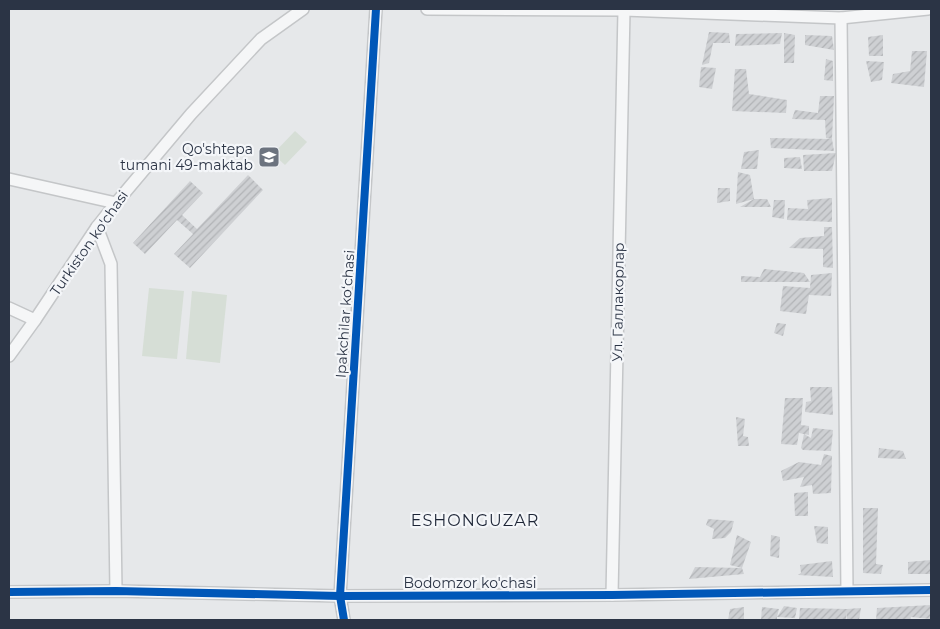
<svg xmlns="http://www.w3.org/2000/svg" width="940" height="629" font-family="Montserrat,sans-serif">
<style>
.pitch{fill:#d6ded6}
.building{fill:url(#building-hatch)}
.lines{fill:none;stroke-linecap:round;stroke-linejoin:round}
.minor-casing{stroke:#c4c6c8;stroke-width:14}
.minor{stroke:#f5f6f7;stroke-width:11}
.cycleway-casing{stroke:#f4f6f9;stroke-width:11}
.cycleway{stroke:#0057b8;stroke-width:8}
.labels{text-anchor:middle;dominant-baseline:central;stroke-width:4.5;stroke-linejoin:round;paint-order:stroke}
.poi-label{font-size:14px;fill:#2b3445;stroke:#f4f6f9;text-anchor:end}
.street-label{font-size:14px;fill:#2b3445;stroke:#f4f6f9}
.quarter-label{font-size:16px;letter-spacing:1px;fill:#1d2536;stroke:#f4f6f9}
</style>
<defs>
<pattern id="building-hatch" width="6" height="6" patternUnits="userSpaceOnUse" patternTransform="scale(1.25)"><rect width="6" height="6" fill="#ced0d3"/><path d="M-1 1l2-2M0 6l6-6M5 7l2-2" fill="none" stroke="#b1b3b6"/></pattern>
</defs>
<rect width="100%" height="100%" fill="#e6e8ea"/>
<!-- pitch -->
<g class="pitch">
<path d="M295 131 307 142 285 165 273 154Z"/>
<path d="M149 288 184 291 177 359 142 356Z"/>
<path d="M192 291 227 295 220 363 186 359Z"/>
</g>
<!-- building -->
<g class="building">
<path d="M709 32 729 33 730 43H713L709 63 702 65Z"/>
<path d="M782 33 780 44 735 46 736 34Z"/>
<path d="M784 33 795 35 794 63H784Z"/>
<path d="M805 35 832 36 834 50 805 45Z"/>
<path d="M883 35V56H869L868 37Z"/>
<path d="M912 51H927L924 87 891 83 893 74 910 71Z"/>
<path d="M826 59 833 61V81L824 80Z"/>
<path d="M866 61 884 62 882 80 871 82Z"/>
<path d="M701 67 716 68 712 89 699 87Z"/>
<path d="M735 69H746L749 94 787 100 786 113 732 111Z"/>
<path d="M820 96H834L832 139 826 138 825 120 792 119 795 110 818 113Z"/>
<path d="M770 138 832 139 834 151 771 148Z"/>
<path d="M759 150 757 169H741L744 152Z"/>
<path d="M836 153 832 171H804L803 155Z"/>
<path d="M800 157 802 169 784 168V158Z"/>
<path d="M738 172 750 175 754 199H767L771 207H740L754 199 736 204Z"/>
<path d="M248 175 263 190 190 268 174 254 193 234 177 220 145 254 133 243 190 181 203 193 182 215 197 229Z"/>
<path d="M718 188H730V201L717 203Z"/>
<path d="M832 198V222L787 220 788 208 808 209 807 200Z"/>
<path d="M774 200H785L784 219 772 217Z"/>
<path d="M824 227H832L833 268 823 267V249L789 248 800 238 824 236Z"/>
<path d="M764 269 804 273 810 282H741V276L760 277Z"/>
<path d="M832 273 831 296 809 295 806 314 780 311 783 286 810 288 811 275Z"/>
<path d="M777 323 786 324 783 336 774 333Z"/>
<path d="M810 387H832L833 415 805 412 806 402 811 401Z"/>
<path d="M785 398H803L801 425 809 426V435L804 434 811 438 813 428 833 430 831 451 803 450 801 448 804 434 799 433 797 445 781 444Z"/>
<path d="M736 417 745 419 743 436 748 437 749 446H738Z"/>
<path d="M879 448 903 451 906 459 878 458Z"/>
<path d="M824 454 832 456 831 493 813 494 812 485 800 487 804 477 783 481 781 471 799 462 821 465Z"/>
<path d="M808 492V516H795L794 493Z"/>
<path d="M863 508H878L876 564 883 565 881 574 863 573Z"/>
<path d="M708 519 734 521 731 532 725 538 712 539 714 529 706 525Z"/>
<path d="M814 526 828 527V544L817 543Z"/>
<path d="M737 535 751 542 742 568 730 565Z"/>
<path d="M771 535 780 537 779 558 770 556Z"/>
<path d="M931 560V574H908V562Z"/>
<path d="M832 561 833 577 798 575 801 573 800 565Z"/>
<path d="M695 567 742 568 744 574 689 579Z"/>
<path d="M931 605V619L911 617 910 620H902V619L876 620 877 608Z"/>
<path d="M784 606 797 608 795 618 777 617V620H761L762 607 779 609 777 617Z"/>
<path d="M744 607V620H728L730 609Z"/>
<path d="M800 608 847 609 861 608 859 620H847V612L846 620 820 619V620H799Z"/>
</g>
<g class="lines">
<!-- minor casing -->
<g class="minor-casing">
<g id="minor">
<path d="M427 9 624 10 841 18 928 9"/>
<path d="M841 18 847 591"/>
<path d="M9 179 116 203"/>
<path d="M97 227 111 264 116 591"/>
<path d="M9 308 35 320"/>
<path d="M9 356 35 320 97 227 116 203 191 114 261 39 303 9"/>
<path d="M9 592 116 591 340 596 612 595 931 590"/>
<path d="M612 595 624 10"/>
<path d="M344 620 340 596 376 9"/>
</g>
</g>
<!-- minor -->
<use href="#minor" class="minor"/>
<!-- cycleway casing -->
<g class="cycleway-casing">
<g id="cycleway">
<path d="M9 592 116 591 340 596 612 595 931 590"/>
<path d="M344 620 340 596 376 9"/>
</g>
</g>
<!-- cycleway -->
<use href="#cycleway" class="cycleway"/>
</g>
<!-- icons -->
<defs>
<g id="school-square" transform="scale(1.125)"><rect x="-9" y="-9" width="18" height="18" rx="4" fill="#6c737f" stroke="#f4f6f9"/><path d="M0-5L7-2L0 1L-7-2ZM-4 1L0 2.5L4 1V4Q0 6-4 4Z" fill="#fff"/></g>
</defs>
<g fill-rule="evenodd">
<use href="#school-square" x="269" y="157"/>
</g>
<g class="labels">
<!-- poi labels -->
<g class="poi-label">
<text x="253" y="149">Qo'shtepa<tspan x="253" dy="16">tumani 49-maktab</tspan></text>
</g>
<!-- street labels -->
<g class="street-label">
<text transform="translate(89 243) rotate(-55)">Turkiston ko'chasi</text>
<text transform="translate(618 302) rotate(-89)">Ул. Галлакорлар</text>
<text transform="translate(345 314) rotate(-86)">Ipakchilar koʻchasi</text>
<text x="470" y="583">Bodomzor ko'chasi</text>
</g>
<!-- quarter labels -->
<g class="quarter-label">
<text x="475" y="520">ESHONGUZAR</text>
</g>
</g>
<!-- border -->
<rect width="940" height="629" fill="none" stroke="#2b3445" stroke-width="20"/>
</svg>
